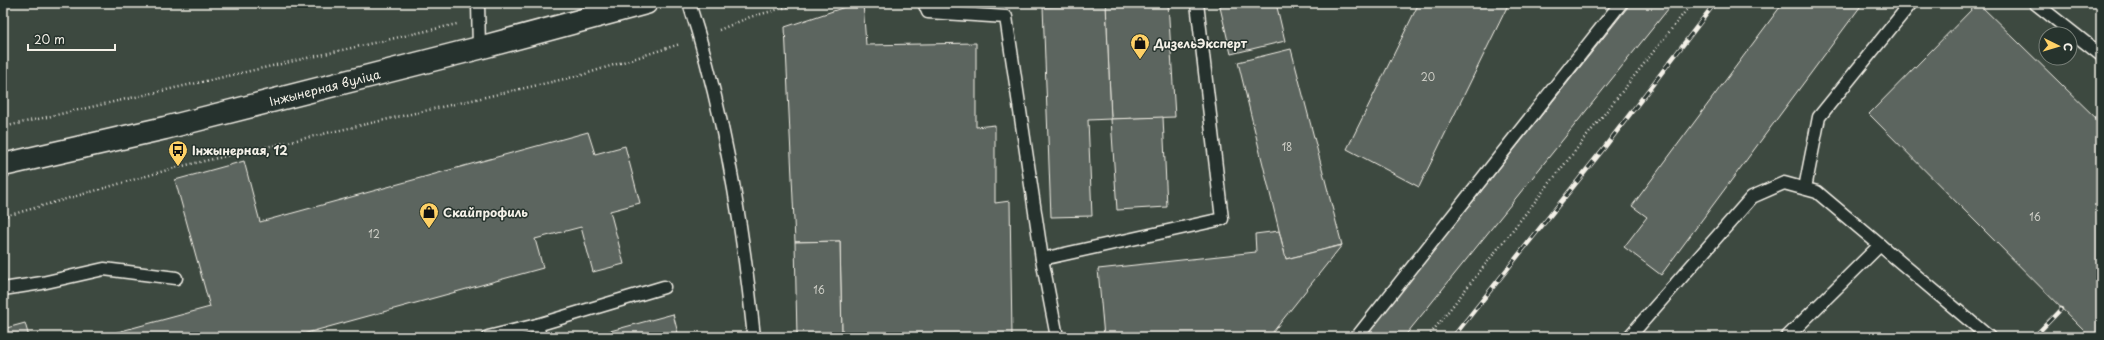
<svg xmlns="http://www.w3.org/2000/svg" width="2104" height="340" font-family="'Playpen Sans',sans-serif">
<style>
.built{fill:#3c4841;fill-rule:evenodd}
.building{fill:#5c655e;stroke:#f4f1e8}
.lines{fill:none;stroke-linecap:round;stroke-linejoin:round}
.lane-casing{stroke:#f4f1e8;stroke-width:15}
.secondary-casing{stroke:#f4f1e8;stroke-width:25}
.path{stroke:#f4f1e8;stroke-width:2.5;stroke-dasharray:1 3;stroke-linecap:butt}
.lane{stroke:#26332d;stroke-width:12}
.secondary{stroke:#26332d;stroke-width:22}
.rail-casing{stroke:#f4f1e8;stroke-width:4.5}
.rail{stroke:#26332d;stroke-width:3;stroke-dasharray:9;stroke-linecap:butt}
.labels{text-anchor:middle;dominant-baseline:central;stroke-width:3;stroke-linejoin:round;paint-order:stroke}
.number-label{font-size:10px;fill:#cecec6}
.poi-label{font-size:12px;font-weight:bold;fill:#f4f1e8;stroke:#26332d;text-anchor:start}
.street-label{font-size:12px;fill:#f4f1e8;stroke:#26332d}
</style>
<rect width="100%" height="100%" fill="#2e3b34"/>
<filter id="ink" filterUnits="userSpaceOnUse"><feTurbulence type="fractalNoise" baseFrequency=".025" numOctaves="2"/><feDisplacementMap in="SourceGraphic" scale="8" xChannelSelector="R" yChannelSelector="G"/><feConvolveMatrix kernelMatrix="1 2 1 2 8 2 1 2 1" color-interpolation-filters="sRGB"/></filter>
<g filter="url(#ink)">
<!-- built -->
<path class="built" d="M3 3H2101V337H3ZM2046 34H2070V58H2046Z"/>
<!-- building -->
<g class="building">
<path d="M857 3H863L866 45 976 43V127L995 125V203L1010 201 1012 337H842L840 241 795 242 785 27Z"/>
<path d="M1106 3H1168L1175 117 1111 119Z"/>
<path d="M1219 3H1276L1285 41 1231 54Z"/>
<path d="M1419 3H1509L1419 187 1347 149Z"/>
<path d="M1631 3H1673L1404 337H1365Z"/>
<path d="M1783 3H1863L1661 275 1624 247 1647 217 1632 206Z"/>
<path d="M1978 3 2101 123V337H2090L1869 114Z"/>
<path d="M1106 4 1111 119 1088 120 1092 216 1051 217 1043 7Z"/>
<path d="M1291 49 1342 245 1286 259 1238 62Z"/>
<path d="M1163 117 1167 207 1117 210 1111 119Z"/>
<path d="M588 132 595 154 625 146 640 203 610 211 624 264 593 272 581 227 535 239 543 268 292 337H99L210 307 175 180 244 161 260 222Z"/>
<path d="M1279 231 1286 259 1342 245 1269 337H1104L1098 269 1256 252 1255 234Z"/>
<path d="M840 241 842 337H797L795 242Z"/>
<path d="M673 314 679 337H588Z"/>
<path d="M25 323 29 337H3V329Z"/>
</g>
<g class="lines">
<!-- lane casing -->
<g class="lane-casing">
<g id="lane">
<path d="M478 3 479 48"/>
<path d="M689 3C723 108 743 227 754 337"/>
<path d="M924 3 928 12 1006 17 1042 259"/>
<path d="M2035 3 2101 55"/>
<path d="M1805 188 1819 117 1911 3"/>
<path d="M3 289 42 283 104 269 176 278"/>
<path d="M537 325 540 337"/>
<path d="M488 337 537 325 664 287"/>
<path d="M1057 337 1042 259 1222 219 1197 3"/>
<path d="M1357 337 1621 3"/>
<path d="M1629 337 1752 197 1784 183 1817 192 1989 337"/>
<path d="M1787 337 1880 245"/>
</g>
</g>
<!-- secondary casing -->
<g class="secondary-casing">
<g id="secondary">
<path id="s1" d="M3 165 165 128 479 48 646 3"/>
</g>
</g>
<!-- path -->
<g class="path">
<path d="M719 30 750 17 802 3"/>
<path d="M3 127 457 24"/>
<path d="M3 217 178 167 582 75 680 44"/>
<path d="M1428 337 1692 3"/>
</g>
<!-- lane -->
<use href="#lane" class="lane"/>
<!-- secondary -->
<use href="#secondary" class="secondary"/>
<!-- rail casing -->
<g class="rail-casing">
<g id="rail">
<path d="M1453 337 1604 148 1715 3"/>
<path d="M2034 337 2061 309"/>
</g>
</g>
<!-- rail -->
<use href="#rail" class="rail"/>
</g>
</g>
<!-- icons -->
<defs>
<g id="shop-pin" transform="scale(1)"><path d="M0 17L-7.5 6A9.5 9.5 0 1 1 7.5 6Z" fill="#ffd166" stroke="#26332d"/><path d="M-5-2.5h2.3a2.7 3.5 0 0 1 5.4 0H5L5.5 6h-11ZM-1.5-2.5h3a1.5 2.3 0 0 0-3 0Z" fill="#111"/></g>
<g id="bus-pin" transform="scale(1)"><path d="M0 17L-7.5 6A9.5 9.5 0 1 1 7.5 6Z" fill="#ffd166" stroke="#26332d"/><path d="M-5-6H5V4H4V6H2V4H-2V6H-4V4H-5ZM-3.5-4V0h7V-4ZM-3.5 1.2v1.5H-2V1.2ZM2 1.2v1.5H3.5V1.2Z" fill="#111"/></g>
</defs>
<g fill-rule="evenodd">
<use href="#shop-pin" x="1140" y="43"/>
<use href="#bus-pin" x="178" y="150"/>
<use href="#shop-pin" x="429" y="212"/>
</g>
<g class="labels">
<!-- number labels -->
<g class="number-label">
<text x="1428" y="76">20</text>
<text x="1287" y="146">18</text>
<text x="2035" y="216">16</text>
<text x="374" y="233">12</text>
<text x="819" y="289">16</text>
</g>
<!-- poi labels -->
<g class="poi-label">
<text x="1154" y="43">ДизельЭксперт</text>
<text x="192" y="150">Інжынерная, 12</text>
<text x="443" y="212">Скайпрофиль</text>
</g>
<!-- street labels -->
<g class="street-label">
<text stroke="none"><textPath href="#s1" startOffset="331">Інжынерная вуліца</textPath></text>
</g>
</g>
<!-- margin -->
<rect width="2104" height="340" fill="none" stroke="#26332d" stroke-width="16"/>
<rect x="8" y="8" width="2088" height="324" fill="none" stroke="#f4f1e8" stroke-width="1.5" filter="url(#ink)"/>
<!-- north arrow -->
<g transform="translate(2058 46) rotate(95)"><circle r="19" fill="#26332d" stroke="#787f78"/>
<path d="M0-3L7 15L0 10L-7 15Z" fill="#ffd166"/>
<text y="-6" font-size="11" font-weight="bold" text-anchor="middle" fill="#f4f1e8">С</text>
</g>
<!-- scale -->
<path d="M28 44v6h87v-6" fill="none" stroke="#f4f1e8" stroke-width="2"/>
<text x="34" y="44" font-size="12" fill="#f4f1e8" stroke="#26332d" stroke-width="3" paint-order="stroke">20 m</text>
</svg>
